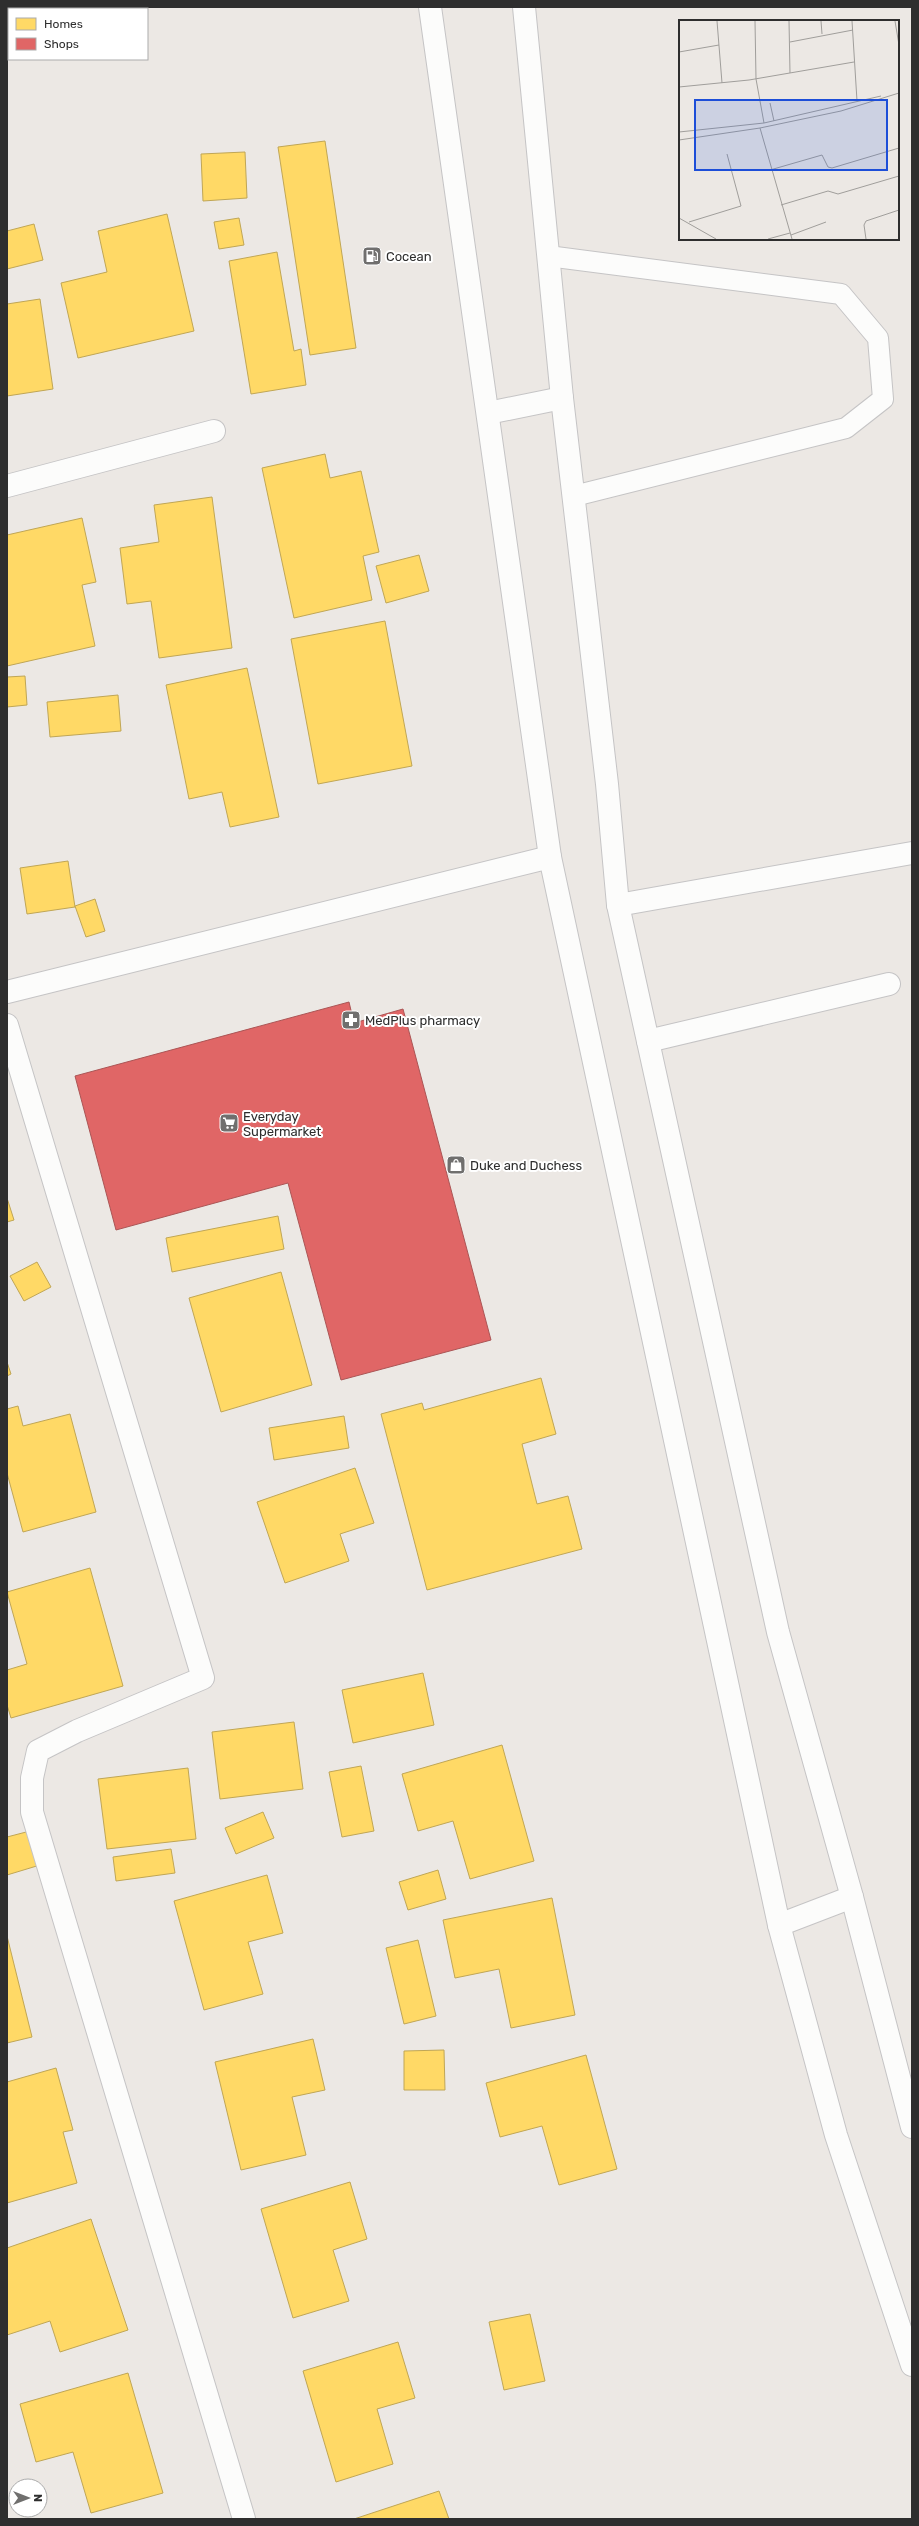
<svg xmlns="http://www.w3.org/2000/svg" width="919" height="2526" font-family="Rubik,sans-serif">
<style>
.homes{fill:#ffd966;stroke:#c0a655}
.shops{fill:#e06666;stroke:#ab5555}
.lines{fill:none;stroke-linecap:round;stroke-linejoin:round}
.lane-casing{stroke:#c5c4c5;stroke-width:22}
.street-casing{stroke:#c5c4c5;stroke-width:24}
.secondary-casing{stroke:#c5c4c5;stroke-width:24}
.lane{stroke:#fcfcfb;stroke-width:20}
.street{stroke:#fcfcfb;stroke-width:22}
.secondary{stroke:#fcfcfb;stroke-width:22}
.labels{text-anchor:middle;dominant-baseline:central;stroke-width:4;stroke-linejoin:round;paint-order:stroke}
.poi-label{font-size:13px;fill:#2e2e2e;stroke:#fff;text-anchor:start}
.inset-road{fill:none;stroke:#a09e9b;stroke-width:1}
.view{fill:#1d4ed8;fill-opacity:0.15;stroke:#1d4ed8;stroke-width:2}
.inset-edge{fill:none;stroke:#2e2e2e;stroke-width:2}
</style>
<rect width="100%" height="100%" fill="#ece8e4"/>
<!-- homes -->
<g class="homes">
<path d="M325 141 356 348 310 355 278 147Z"/>
<path d="M245 152 247 198 203 201 201 154Z"/>
<path d="M167 214 194 331 78 358 61 283 107 272 98 231Z"/>
<path d="M239 218 244 245 219 249 214 222Z"/>
<path d="M34 224 43 260 7 269V231Z"/>
<path d="M277 252 294 351 301 349 306 385 251 394 229 261Z"/>
<path d="M40 299 53 389 7 396V301V304Z"/>
<path d="M325 454 330 478 361 471 379 552 363 556 372 600 294 618 262 468Z"/>
<path d="M212 497 232 648 159 658 151 601 127 604 120 548 159 542 154 505Z"/>
<path d="M82 518 96 582 82 585 95 646 7 666V535Z"/>
<path d="M419 555 429 591 386 603 376 566Z"/>
<path d="M385 621 412 766 318 784 291 639Z"/>
<path d="M247 668 279 817 230 827 222 792 189 799 166 685Z"/>
<path d="M25 676 27 705 7 707V677Z"/>
<path d="M118 695 121 731 50 737 47 702Z"/>
<path d="M68 861 75 907 27 914 20 868Z"/>
<path d="M95 899 105 931 86 937 75 906Z"/>
<path d="M7 1198 14 1220 7 1222Z"/>
<path d="M278 1216 284 1249 172 1272 166 1238Z"/>
<path d="M37 1262 51 1287 24 1301 10 1276Z"/>
<path d="M281 1272 312 1385 221 1412 189 1298Z"/>
<path d="M7 1362 11 1374 7 1376Z"/>
<path d="M541 1378 556 1434 522 1444 537 1504 568 1496 582 1549 427 1590 381 1414 422 1403 424 1410Z"/>
<path d="M18 1406 23 1426 70 1414 96 1512 23 1532 7 1473V1409Z"/>
<path d="M344 1416 349 1448 274 1460 269 1428Z"/>
<path d="M355 1468 374 1523 340 1534 349 1561 285 1583 257 1502Z"/>
<path d="M90 1568 123 1686 11 1718 7 1705V1670L27 1664 7 1592Z"/>
<path d="M423 1673 434 1725 353 1743 342 1690Z"/>
<path d="M294 1722 303 1789 220 1799 212 1732Z"/>
<path d="M502 1745 534 1861 470 1879 453 1821 418 1831 402 1774Z"/>
<path d="M361 1766 374 1831 342 1837 329 1772Z"/>
<path d="M188 1768 196 1839 107 1849 98 1779Z"/>
<path d="M263 1812 274 1838 236 1854 225 1828Z"/>
<path d="M30 1831 40 1865 7 1875V1837Z"/>
<path d="M171 1849 175 1873 116 1881 113 1857Z"/>
<path d="M438 1870 446 1899 408 1910 399 1882Z"/>
<path d="M267 1875 283 1933 248 1942 263 1994 204 2010 174 1901Z"/>
<path d="M552 1898 575 2015 511 2028 499 1969 455 1978 443 1920Z"/>
<path d="M7 1936 32 2037 7 2043Z"/>
<path d="M418 1940 436 2016 404 2024 386 1948Z"/>
<path d="M313 2039 325 2090 292 2097 306 2155 241 2170 215 2062Z"/>
<path d="M444 2050 445 2090H404V2051Z"/>
<path d="M586 2055 617 2169 559 2185 542 2126 500 2137 486 2083Z"/>
<path d="M56 2068 73 2130 63 2132 77 2183 7 2203V2082Z"/>
<path d="M350 2182 367 2239 333 2250 349 2301 293 2318 261 2209Z"/>
<path d="M91 2219 128 2330 60 2352 50 2321 7 2335V2248Z"/>
<path d="M530 2314 545 2381 504 2390 489 2322Z"/>
<path d="M398 2342 415 2398 377 2409 393 2464 336 2482 303 2371Z"/>
<path d="M128 2373 163 2493 91 2513 73 2452 36 2462 20 2404Z"/>
<path d="M439 2491 449 2519H354Z"/>
</g>
<!-- shops -->
<path class="shops" d="M349 1002 354 1023 403 1009 491 1340 341 1380 288 1183 116 1230 75 1076Z"/>
<g class="lines">
<!-- lane casing -->
<g class="lane-casing">
<path id="lane" d="M548 256 841 294 878 338 883 399 846 428 574 496"/>
</g>
<!-- street casing -->
<g class="street-casing">
<g id="street">
<path d="M7 486 214 431"/>
<path d="M618 905 912 853"/>
<path d="M7 992 550 857"/>
<path d="M7 1025 203 1678 77 1731 38 1751 32 1778V1812L244 2519"/>
<path d="M648 1041 889 984"/>
</g>
</g>
<!-- secondary casing -->
<g class="secondary-casing">
<g id="secondary">
<path d="M430 7 550 857 779 1925 836 2135 912 2365"/>
<path d="M524 7 562 398 607 784 618 905 778 1632 852 1897 912 2127"/>
<path d="M488 413 562 398"/>
<path d="M779 1925 852 1897"/>
</g>
</g>
<!-- lane -->
<use href="#lane" class="lane"/>
<!-- street -->
<use href="#street" class="street"/>
<!-- secondary -->
<use href="#secondary" class="secondary"/>
</g>
<!-- icons -->
<defs>
<g id="fuel-square" transform="scale(1)"><rect x="-9" y="-9" width="18" height="18" rx="4" fill="#706f6e" stroke="#fff"/><path d="M-5.5-6h7V0h2V4h1.3V-2.5L3-4.5l.8-.8L6-3V5H2.5V1h-1V6h-7ZM-4.2-4.7v3.2H.2V-4.7Z" fill="#fff"/></g>
<g id="pharmacy-square" transform="scale(1)"><rect x="-9" y="-9" width="18" height="18" rx="4" fill="#706f6e" stroke="#fff"/><path d="M-2-6h4v4h4v4h-4v4h-4v-4h-4v-4h4Z" fill="#fff"/></g>
<g id="supermarket-square" transform="scale(1)"><rect x="-9" y="-9" width="18" height="18" rx="4" fill="#706f6e" stroke="#fff"/><path d="M-6-5.5h2.5l.6 2H6L4.5 2H-2.5L-4.4-4H-6ZM-1.5 3.2a1.3 1.3 0 1 0 .1 0ZM3 3.2a1.3 1.3 0 1 0 .1 0Z" fill="#fff"/></g>
<g id="shop-square" transform="scale(1)"><rect x="-9" y="-9" width="18" height="18" rx="4" fill="#706f6e" stroke="#fff"/><path d="M-5-2.5h2.3a2.7 3.5 0 0 1 5.4 0H5L5.5 6h-11ZM-1.5-2.5h3a1.5 2.3 0 0 0-3 0Z" fill="#fff"/></g>
</defs>
<g fill-rule="evenodd">
<use href="#fuel-square" x="372" y="256"/>
<use href="#pharmacy-square" x="351" y="1020"/>
<use href="#supermarket-square" x="229" y="1123"/>
<use href="#shop-square" x="456" y="1165"/>
</g>
<g class="labels">
<!-- poi labels -->
<g class="poi-label">
<text x="386" y="256">Cocean</text>
<text x="365" y="1020">MedPlus pharmacy</text>
<text x="243" y="1116">Everyday<tspan x="243" dy="15">Supermarket</tspan></text>
<text x="470" y="1165">Duke and Duchess</text>
</g>
</g>
<!-- overview -->
<g transform="translate(679 20)">
<rect width="220" height="220" fill="#ece8e4"/>
<path class="inset-road" d="M38 1 43 63M76 1 77 59 85 103M110 1 111 53M142 1 143 14M173 1 178 81M216 1 220 25M111 22 174 10M0 32 40 25M0 67 70 60 175 42M91 83 95 101M81 108 113 219M0 112 85 103 202 76M0 120 81 108 162 91 220 73M91 150 143 135 149 147 153 148 220 128M102 185 149 171 159 174 220 156M0 198 37 219M10 202 62 186 48 134M112 215 147 202M89 219 111 213M187 219 185 205 187 201 220 190"/>
<path class="view" d="M16 80H208V150H16Z"/>
<rect width="220" height="220" class="inset-edge"/>
</g>
<!-- border -->
<rect width="919" height="2526" fill="none" stroke="#2e2e2e" stroke-width="16"/>
<!-- legend -->
<rect x="8" y="8" width="140" height="52" fill="#ffffff" stroke="#ababab"/>
<rect x="16" y="18" width="20" height="12" fill="#ffd966" stroke="#ababab"/>
<text x="44" y="28" font-size="12" fill="#2e2e2e">Homes</text>
<rect x="16" y="38" width="20" height="12" fill="#e06666" stroke="#ababab"/>
<text x="44" y="48" font-size="12" fill="#2e2e2e">Shops</text>
<!-- north arrow -->
<g transform="translate(28 2498) rotate(90)"><circle r="19" fill="#ffffff" stroke="#ababab"/>
<path d="M0-3L7 15L0 10L-7 15Z" fill="#706f6e"/>
<text y="-6" font-size="11" font-weight="bold" text-anchor="middle" fill="#2e2e2e">N</text>
</g>
</svg>
